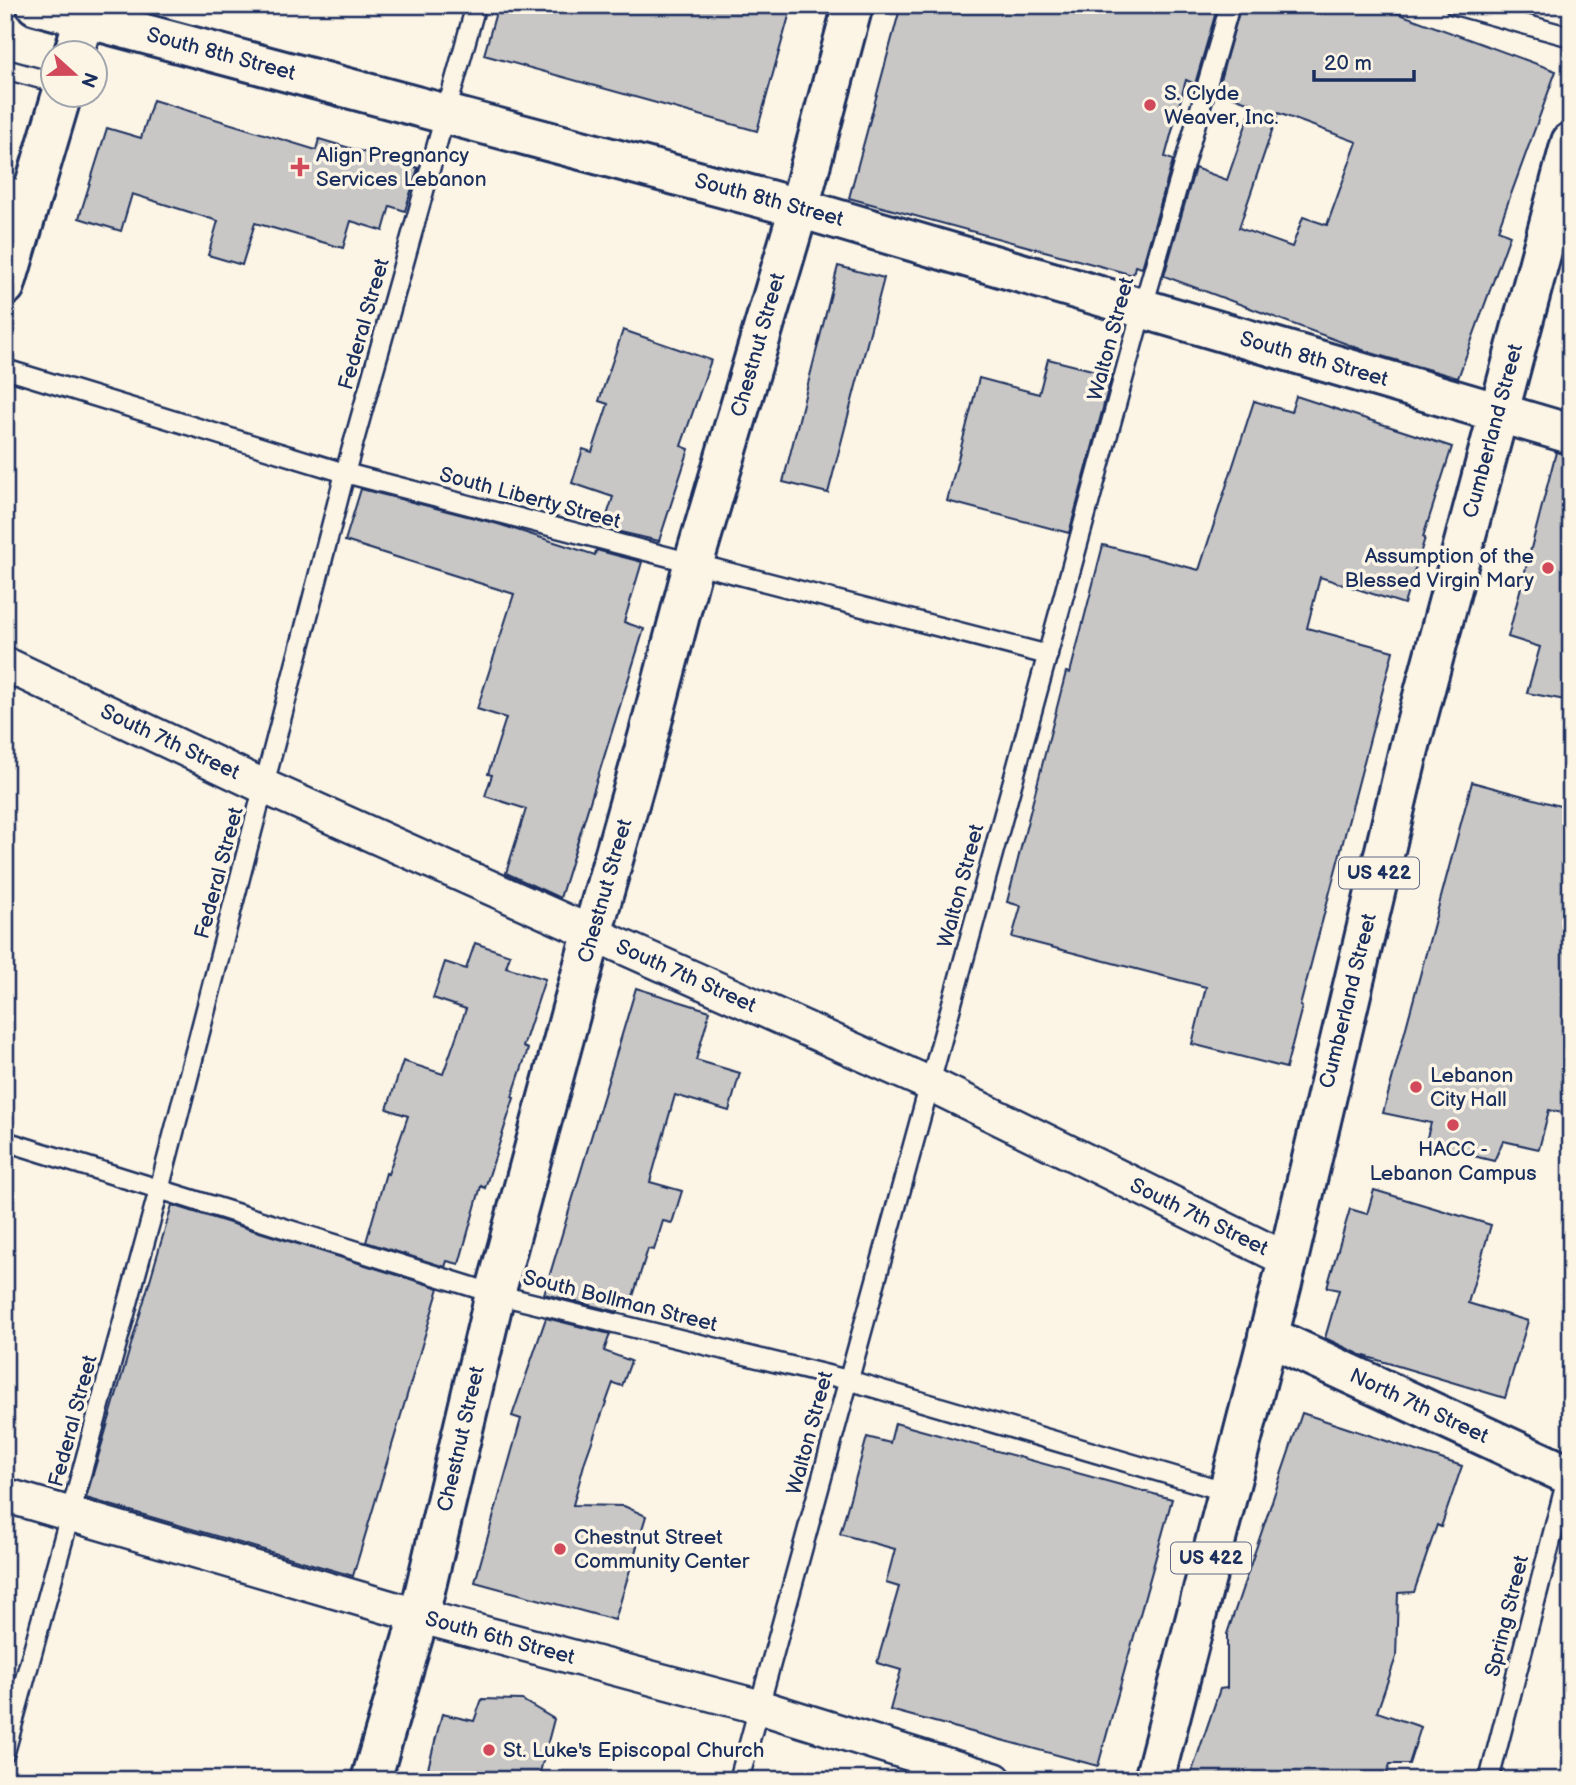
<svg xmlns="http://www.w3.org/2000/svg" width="1576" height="1785" font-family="'Balsamiq Sans',sans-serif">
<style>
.building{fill:#c8c7c6;stroke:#1b2f5e;stroke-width:2;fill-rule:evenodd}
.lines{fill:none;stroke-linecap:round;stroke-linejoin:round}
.lane-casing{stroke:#1b2f5e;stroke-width:23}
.street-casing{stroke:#1b2f5e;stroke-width:38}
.secondary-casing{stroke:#1b2f5e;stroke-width:44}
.highway-casing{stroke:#1b2f5e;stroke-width:44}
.lane{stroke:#fcf5e5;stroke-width:18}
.street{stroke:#fcf5e5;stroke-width:33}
.secondary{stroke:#fcf5e5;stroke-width:38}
.highway{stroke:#fcf5e5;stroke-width:38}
.poi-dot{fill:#d1495b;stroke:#fcf5e5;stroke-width:2.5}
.labels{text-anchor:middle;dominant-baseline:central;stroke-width:7;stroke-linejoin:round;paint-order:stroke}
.shield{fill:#fcf5e5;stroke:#5e6a86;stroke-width:2}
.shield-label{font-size:19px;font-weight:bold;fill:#1b2f5e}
.street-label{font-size:21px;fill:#1b2f5e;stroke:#fcf5e5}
.poi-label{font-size:21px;fill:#1b2f5e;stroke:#fcf5e5;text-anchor:start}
</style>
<rect width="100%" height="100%" fill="#fcf5e5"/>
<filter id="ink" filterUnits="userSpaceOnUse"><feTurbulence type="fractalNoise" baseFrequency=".0143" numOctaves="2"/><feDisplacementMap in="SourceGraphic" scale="14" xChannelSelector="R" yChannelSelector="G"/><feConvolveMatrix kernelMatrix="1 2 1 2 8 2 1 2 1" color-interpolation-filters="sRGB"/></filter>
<g filter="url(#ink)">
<!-- building -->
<g class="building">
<path d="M498 5H792L757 131 484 55Z"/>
<path d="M901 5H1218L1195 84 1186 80 1165 157 1173 160 1142 268 1135 266 1133 275 849 198Z"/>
<path d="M1241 5H1375L1556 71 1498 230 1510 235 1458 378 1371 353 1164 276 1195 168 1227 180 1253 104 1217 91ZM1278 113 1357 142 1327 225 1303 217 1292 247 1239 228Z"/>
<path d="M153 100 316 150 319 139 418 168 405 211 390 206 383 231 351 221 343 248 255 223 242 265 208 255 218 221 132 194 121 231 79 218 107 128 141 138Z"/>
<path d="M838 266 884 278 828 493 783 482Z"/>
<path d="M623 330 711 360 681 446 689 449 659 541 603 528 613 497 572 483 583 449 592 452 608 404 599 401Z"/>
<path d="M1048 359 1112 375 1069 533 947 501 979 378 1039 394Z"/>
<path d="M1296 396 1452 447 1423 537 1425 538 1404 604 1320 577 1307 628 1393 651 1300 1006 1302 1007 1286 1068 1192 1044 1206 987 1012 937 1021 906 1007 902 1066 672 1070 673 1103 545 1199 570 1254 401 1291 412Z"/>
<path d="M1556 452 1571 455V701L1527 693 1540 647 1508 637Z"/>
<path d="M361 489 498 524 595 555 596 550 642 562 624 622 644 629 560 898 506 873 526 809 485 796 492 775 488 774 506 718 477 709 514 594 345 541Z"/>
<path d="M1472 782 1571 809V1115L1549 1110 1539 1149 1503 1141 1494 1161 1425 1144 1431 1123 1383 1113Z"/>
<path d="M475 943 510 955 506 967 545 979 523 1047 528 1049 512 1097 514 1098 485 1188 481 1186 459 1264 447 1261 445 1267 366 1242 386 1173 388 1174 408 1116 387 1109 403 1061 443 1074 466 1009 433 998 445 962 466 969Z"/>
<path d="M636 988 710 1011 696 1060 740 1073 729 1111 675 1095 650 1182 682 1191 672 1223 663 1221 654 1250 648 1249 630 1306 621 1303 618 1312 544 1294Z"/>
<path d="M1374 1190 1491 1225 1468 1303 1528 1321 1505 1398 1361 1355 1325 1338 1339 1290 1327 1287 1350 1209 1367 1214Z"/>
<path d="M172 1205 439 1288 353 1576 86 1498Z"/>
<path d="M546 1318 610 1334 604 1351 631 1361 622 1386 613 1383 585 1461 573 1505 624 1506 646 1516 615 1620 475 1582 521 1419 512 1416Z"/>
<path d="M1302 1413 1462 1466 1441 1527 1437 1525 1414 1592 1398 1593 1396 1657 1377 1712 1421 1727 1409 1764H1390L1385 1780H1189L1220 1689 1227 1688V1634Z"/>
<path d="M895 1423 1172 1499 1098 1766 890 1710 901 1670 877 1663 899 1587 886 1583 895 1549 840 1534 867 1437 890 1443Z"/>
<path d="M482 1699 522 1700 554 1719 538 1780H425L442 1714 474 1721Z"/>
</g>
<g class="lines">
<!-- lane casing -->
<g class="lane-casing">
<g id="lane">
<path d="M1455 5 1571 37"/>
<path d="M5 69 52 82"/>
<path d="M5 186 33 193"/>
<path d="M5 369 345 473 1048 655"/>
<path d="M5 1141 495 1294 848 1380 1228 1492"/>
<path d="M5 1752 159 1190 345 473 476 5"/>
<path d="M739 1780 1142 310 1230 5"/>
<path d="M1489 1780 1569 1471"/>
</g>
</g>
<!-- street casing -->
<g class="street-casing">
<g id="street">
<path d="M5 664 265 787 930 1084 1288 1260"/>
<path d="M5 1495 419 1616 760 1707 995 1780"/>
</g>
</g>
<!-- secondary casing -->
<g class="secondary-casing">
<g id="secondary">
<path d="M36 5 799 208 1571 434"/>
<path d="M1268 1336 1571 1476"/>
<path d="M371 1780 419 1616 495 1294 592 934 648 737 693 565 799 208 853 5"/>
</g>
</g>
<!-- highway casing -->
<g class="highway-casing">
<g id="highway">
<path d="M74 52 88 5"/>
<path d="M5 286 62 94"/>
<path d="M1154 1780 1288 1260 1409 749 1571 142"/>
</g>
</g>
<!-- lane -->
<use href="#lane" class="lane"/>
<!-- street -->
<use href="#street" class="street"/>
<!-- secondary -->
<use href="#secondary" class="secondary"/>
<!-- highway -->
<use href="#highway" class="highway"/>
</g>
</g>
<!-- markers -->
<g class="poi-dot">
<circle cx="1150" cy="105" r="7"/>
<path d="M296.5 156.5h7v7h7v7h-7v7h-7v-7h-7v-7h7z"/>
<circle cx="1548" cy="568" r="7"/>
<circle cx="1416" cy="1087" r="7"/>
<circle cx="1453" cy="1125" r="7"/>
<circle cx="560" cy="1549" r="7"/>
<circle cx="489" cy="1750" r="7"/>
</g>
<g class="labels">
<!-- shield labels -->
<g class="shield">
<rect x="1339" y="857.5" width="80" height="31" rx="5"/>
<rect x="1171" y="1542.5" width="80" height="31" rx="5"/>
</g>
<g class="shield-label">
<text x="1379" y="873">US 422</text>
<text x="1211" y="1558">US 422</text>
</g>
<!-- street labels -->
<g class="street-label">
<text transform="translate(221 54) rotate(15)">South 8th Street</text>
<text transform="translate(769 200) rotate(15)">South 8th Street</text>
<text transform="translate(364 324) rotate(-74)">Federal Street</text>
<text transform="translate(1111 339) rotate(-75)">Walton Street</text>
<text transform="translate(758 345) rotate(-74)">Chestnut Street</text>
<text transform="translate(1314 359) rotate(16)">South 8th Street</text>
<text transform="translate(1493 431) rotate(-75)">Cumberland Street</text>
<text transform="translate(530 498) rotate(15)">South Liberty Street</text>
<text transform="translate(170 742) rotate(25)">South 7th Street</text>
<text transform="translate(219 873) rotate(-75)">Federal Street</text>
<text transform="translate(961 886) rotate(-75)">Walton Street</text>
<text transform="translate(605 891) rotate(-74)">Chestnut Street</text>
<text transform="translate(686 976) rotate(24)">South 7th Street</text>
<text transform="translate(1348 1001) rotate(-76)">Cumberland Street</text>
<text transform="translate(1199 1217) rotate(26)">South 7th Street</text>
<text transform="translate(620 1301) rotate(14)">South Bollman Street</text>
<text transform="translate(1419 1406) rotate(25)">North 7th Street</text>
<text transform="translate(73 1421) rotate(-75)">Federal Street</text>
<text transform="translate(810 1433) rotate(-75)">Walton Street</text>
<text transform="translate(461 1439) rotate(-77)">Chestnut Street</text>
<text transform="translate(1507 1616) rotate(-76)">Spring Street</text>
<text transform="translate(500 1638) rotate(15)">South 6th Street</text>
</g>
<!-- poi labels -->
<g class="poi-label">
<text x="1164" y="93">S. Clyde<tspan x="1164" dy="24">Weaver, Inc.</tspan></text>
<text x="316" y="155">Align Pregnancy<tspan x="316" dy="24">Services Lebanon</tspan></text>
<text x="1534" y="556" text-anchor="end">Assumption of the<tspan x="1534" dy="24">Blessed Virgin Mary</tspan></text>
<text x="1430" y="1075">Lebanon<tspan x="1430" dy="24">City Hall</tspan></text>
<text x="1453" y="1149" text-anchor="middle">HACC -<tspan x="1453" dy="24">Lebanon Campus</tspan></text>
<text x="574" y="1537">Chestnut Street<tspan x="574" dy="24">Community Center</tspan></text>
<text x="503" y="1750">St. Luke's Episcopal Church</text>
</g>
</g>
<!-- margin -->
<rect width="1576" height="1785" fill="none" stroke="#fcf5e5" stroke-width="28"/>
<rect x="14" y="14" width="1548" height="1757" fill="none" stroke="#1b2f5e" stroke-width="2.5" filter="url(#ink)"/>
<!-- north arrow -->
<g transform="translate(74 74) rotate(111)"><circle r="33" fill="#fcf5e5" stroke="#a2a6af" stroke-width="2"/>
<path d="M0-5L12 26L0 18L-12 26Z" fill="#d1495b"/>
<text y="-10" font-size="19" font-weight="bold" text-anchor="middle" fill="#1b2f5e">N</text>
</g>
<!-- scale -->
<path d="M1314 70v10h100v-10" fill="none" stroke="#1b2f5e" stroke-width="3.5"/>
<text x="1324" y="70" font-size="21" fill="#1b2f5e" stroke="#fcf5e5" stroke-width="5" paint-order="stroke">20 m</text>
</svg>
